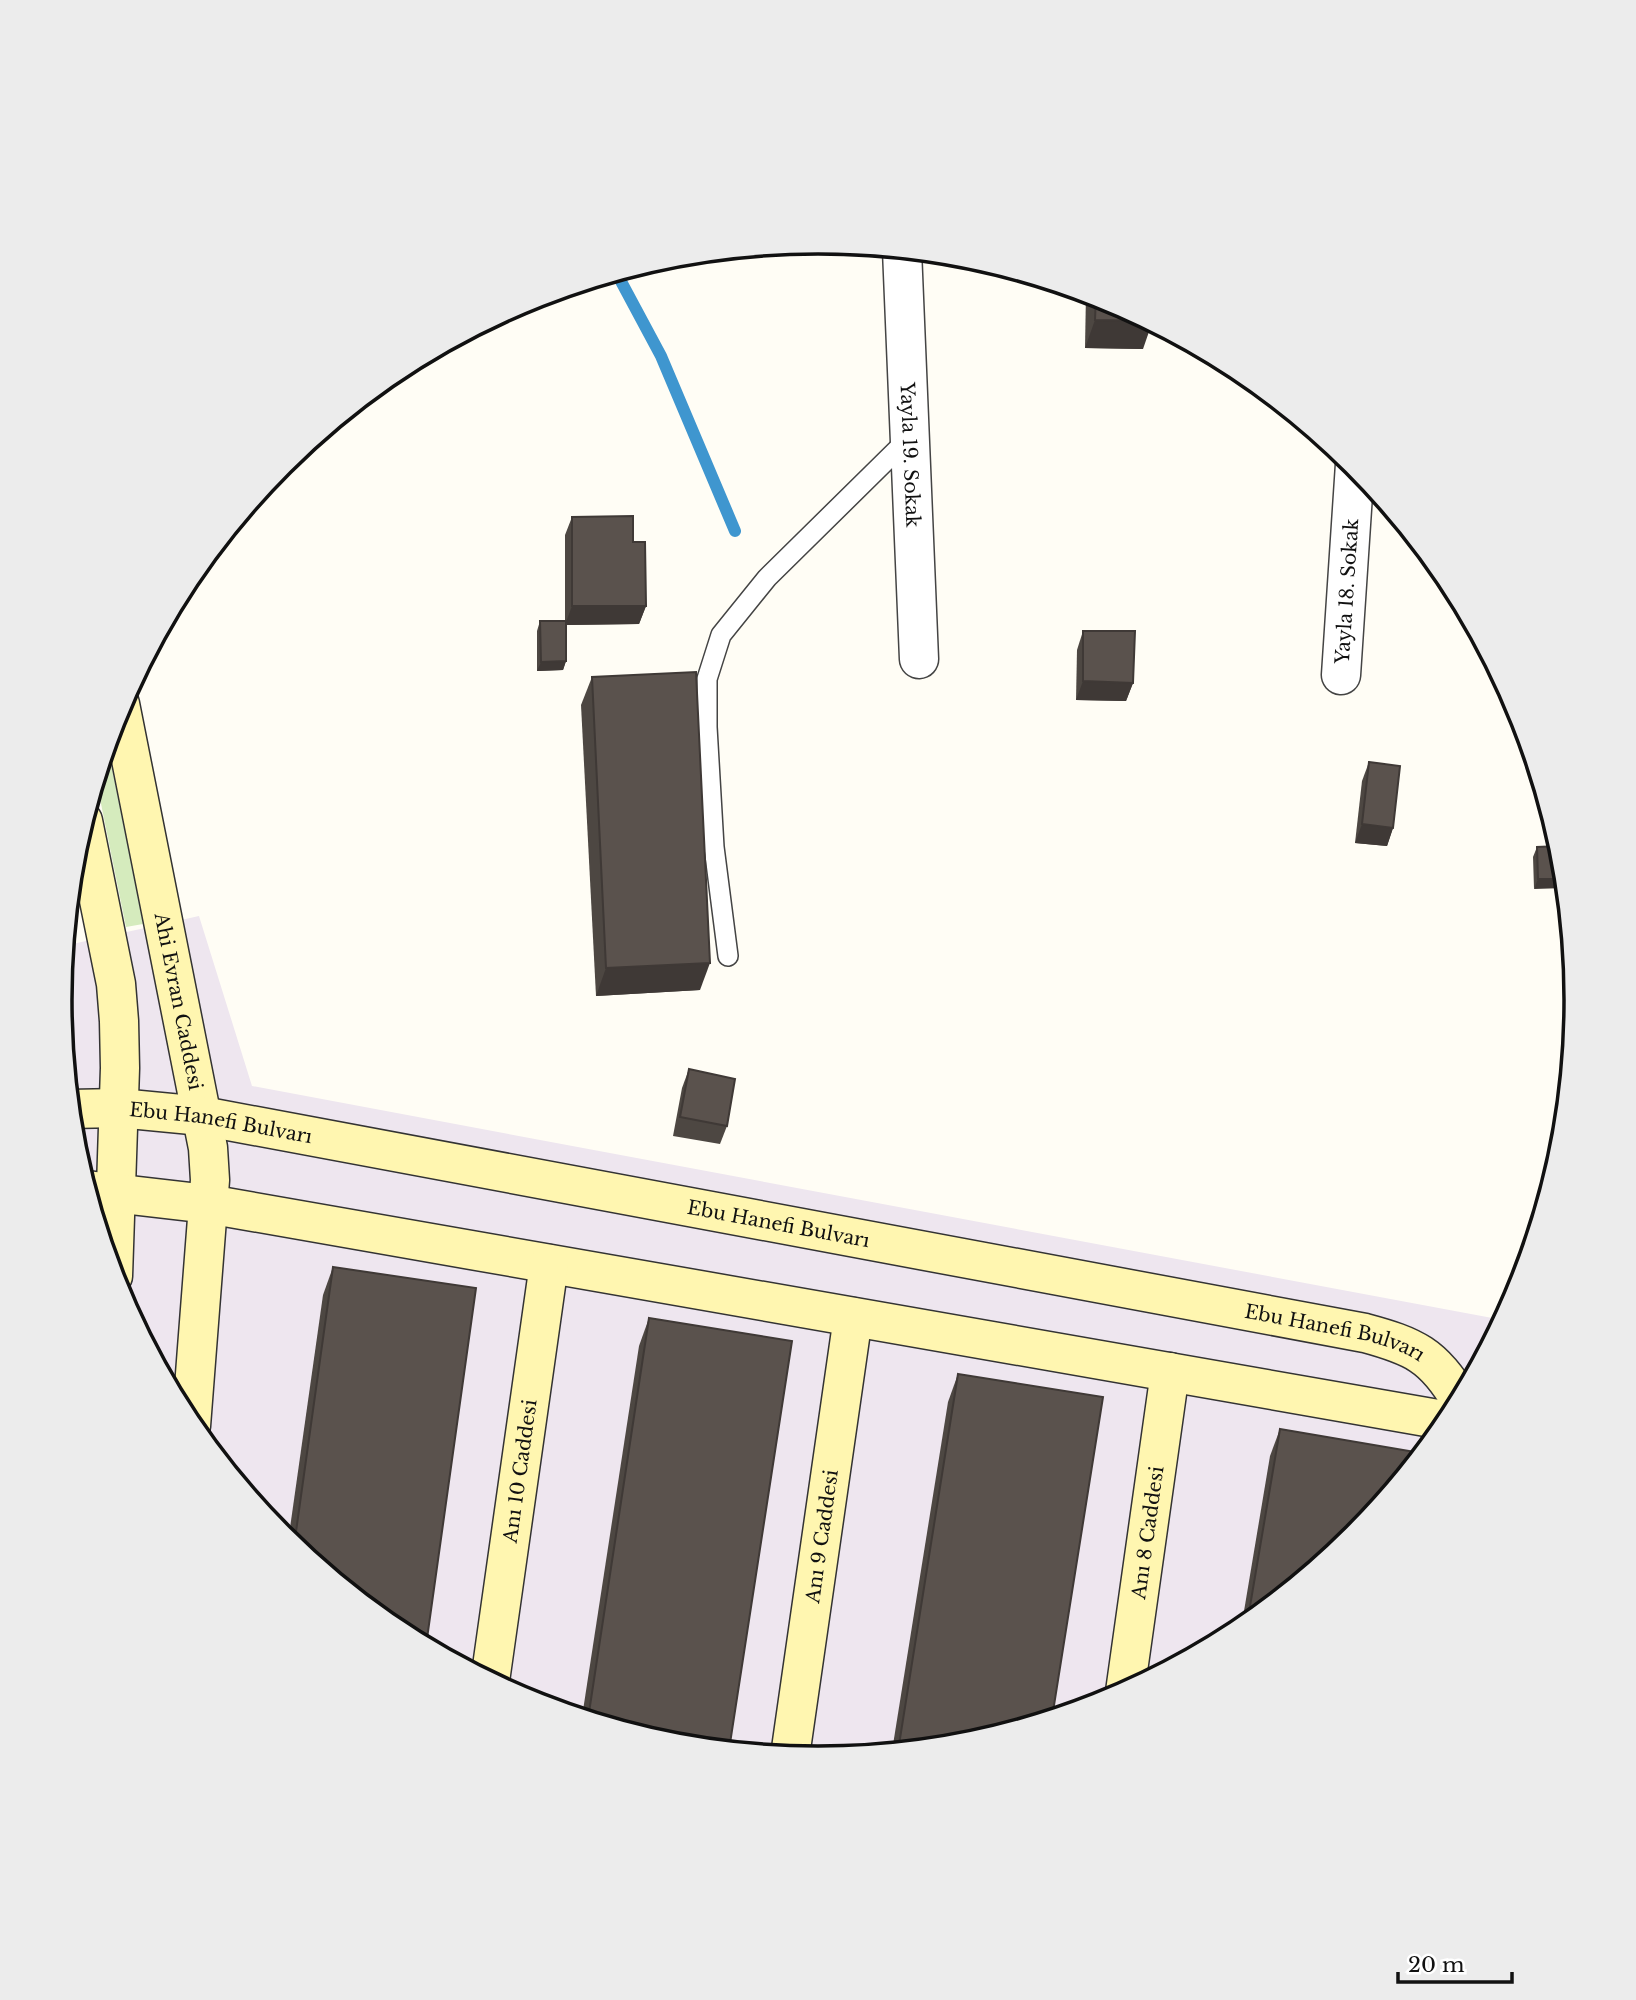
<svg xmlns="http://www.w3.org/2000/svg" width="1636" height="2000" font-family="'Libre Baskerville',serif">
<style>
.industrial{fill:#eee6ef}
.green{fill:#d5ebbd}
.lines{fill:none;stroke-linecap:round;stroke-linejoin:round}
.stream{stroke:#3f96cf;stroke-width:12}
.lane-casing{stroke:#444;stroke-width:22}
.street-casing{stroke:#444;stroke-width:41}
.secondary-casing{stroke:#333;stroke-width:41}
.lane{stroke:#fff;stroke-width:19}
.street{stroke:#fff;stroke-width:38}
.secondary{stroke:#fff6b0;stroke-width:38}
.wall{fill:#4d4742}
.shaded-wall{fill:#3f3936}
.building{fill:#5a524d;stroke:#3f3936;stroke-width:2}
.labels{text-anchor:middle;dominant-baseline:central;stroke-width:7;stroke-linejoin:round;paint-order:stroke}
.street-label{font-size:19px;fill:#111;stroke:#fff}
.rim{fill:none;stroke:#111;stroke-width:3.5}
</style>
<rect width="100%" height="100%" fill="#fffdf5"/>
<!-- industrial -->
<path class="industrial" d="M199 916 252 1086 1503 1320 1448 1422 1354 1537 1239 1631 1108 1701 966 1744 818 1758 670 1744 527 1701 396 1630 281 1536 187 1421 117 1290 74 1148 63 1039 72 1034 68 945Z"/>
<!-- green -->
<path class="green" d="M107 743 143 924 126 927 96 779Z"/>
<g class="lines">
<!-- stream -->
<path class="stream" d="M616 272 661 356 735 531"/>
<!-- lane casing -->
<g class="lane-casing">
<path id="lane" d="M728 956 714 847 707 727V679L721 635 767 578 909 438"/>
</g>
<!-- street casing -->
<g class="street-casing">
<g id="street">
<path id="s1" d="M902 250 919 659"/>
<path id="s2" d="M1341 675 1355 464"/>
</g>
</g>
<!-- secondary casing -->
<g class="secondary-casing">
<g id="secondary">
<path id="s3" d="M120 704 208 1148 210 1180 191 1426"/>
<path d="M83 821 116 984 119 1021 120 1068 113 1276"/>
<path id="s4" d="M70 1109 119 1108 202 1116 1365 1333C1413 1346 1434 1355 1460 1400"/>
<path d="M87 1190 208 1204 1449 1421"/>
<path id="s5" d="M490 1681 549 1264"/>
<path id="s6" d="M1125 1692 1170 1372"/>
<path id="s7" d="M790 1756 853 1317"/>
</g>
</g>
<!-- lane -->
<use href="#lane" class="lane"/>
<!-- street -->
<use href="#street" class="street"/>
<!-- secondary -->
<use href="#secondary" class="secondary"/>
</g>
<!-- wall -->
<g class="wall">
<path d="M1086 293 1109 299 1143 349 1085 348Z"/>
<path d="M572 517 633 542 646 606 639 624 566 625V661L563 670 537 671V631L540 621H565V535Z"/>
<path d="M1083 631 1133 683 1126 701 1076 700 1077 650Z"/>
<path d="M592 677 700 990 596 996 581 705Z"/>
<path d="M1369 762 1393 828 1387 846 1355 843 1362 781Z"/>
<path d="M1560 846 1534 889 1533 857 1537 847Z"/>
<path d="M689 1069 727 1126 720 1144 673 1136 682 1088Z"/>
<path d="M333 1267 396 1630 288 1542 323 1295Z"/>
<path d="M649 1318 670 1744 582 1717 639 1346Z"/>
<path d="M958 1374 966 1744 892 1751 948 1402Z"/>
<path d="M1280 1429 1354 1537 1241 1629 1270 1456Z"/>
</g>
<!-- shaded-wall -->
<g class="shaded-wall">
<path d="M1095 320 1149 321 1152 323 1143 349 1085 348Z"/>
<path d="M572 606H646L639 624 565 625Z"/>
<path d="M566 661 563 670 537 671 541 662Z"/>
<path d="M1083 681 1133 683 1126 701 1076 700Z"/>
<path d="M1362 824 1393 828 1387 846 1355 843Z"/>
<path d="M1538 879H1565V888L1534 889Z"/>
<path d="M710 963 700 990 596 996 606 968Z"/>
</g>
<!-- building -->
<g class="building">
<path d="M1096 295 1109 299 1149 321 1095 320Z"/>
<path d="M633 516V542H645L646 606H572V517Z"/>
<path d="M540 621H566V661L541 662Z"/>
<path d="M1083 631H1135L1133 683 1083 681Z"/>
<path d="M696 672 710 963 606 968 592 677Z"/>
<path d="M1369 762 1400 766 1393 828 1362 824Z"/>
<path d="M1560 846 1562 852 1565 879H1538L1537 847Z"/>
<path d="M689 1069 735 1079 727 1126 680 1117Z"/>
<path d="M333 1267 476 1288 426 1646 396 1630 294 1546Z"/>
<path d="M649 1318 792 1341 729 1750 670 1744 588 1719Z"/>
<path d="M958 1374 1103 1397 1052 1718 966 1744 898 1751Z"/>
<path d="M1280 1429 1421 1453 1420 1456 1354 1537 1247 1624Z"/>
</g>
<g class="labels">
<!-- street labels -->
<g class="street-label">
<text stroke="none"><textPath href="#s1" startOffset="205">Yayla 19. Sokak</textPath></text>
<text stroke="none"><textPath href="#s2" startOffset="84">Yayla 18. Sokak</textPath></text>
<text stroke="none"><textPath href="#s3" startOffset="303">Ahi Evran Caddesi</textPath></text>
<text stroke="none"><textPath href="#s4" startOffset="152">Ebu Hanefi Bulvarı</textPath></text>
<text stroke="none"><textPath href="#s4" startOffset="719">Ebu Hanefi Bulvarı</textPath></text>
<text stroke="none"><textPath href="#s4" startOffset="1286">Ebu Hanefi Bulvarı</textPath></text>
<text stroke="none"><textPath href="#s5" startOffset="212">Anı 10 Caddesi</textPath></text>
<text stroke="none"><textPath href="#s6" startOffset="161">Anı 8 Caddesi</textPath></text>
<text stroke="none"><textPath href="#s7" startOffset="222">Anı 9 Caddesi</textPath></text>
</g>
</g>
<!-- crop -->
<path d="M0 0H1636V2000H0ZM72 1000a746 746 0 1 1 1492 0a746 746 0 1 1-1492 0Z" fill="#ececec" fill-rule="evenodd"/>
<path class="rim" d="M72 1000a746 746 0 1 1 1492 0a746 746 0 1 1-1492 0Z"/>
<!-- scale -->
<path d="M1398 1972v10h114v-10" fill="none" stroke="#111111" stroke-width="3.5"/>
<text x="1408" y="1972" font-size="21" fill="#111111" stroke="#ffffff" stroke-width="5" paint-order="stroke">20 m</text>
</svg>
